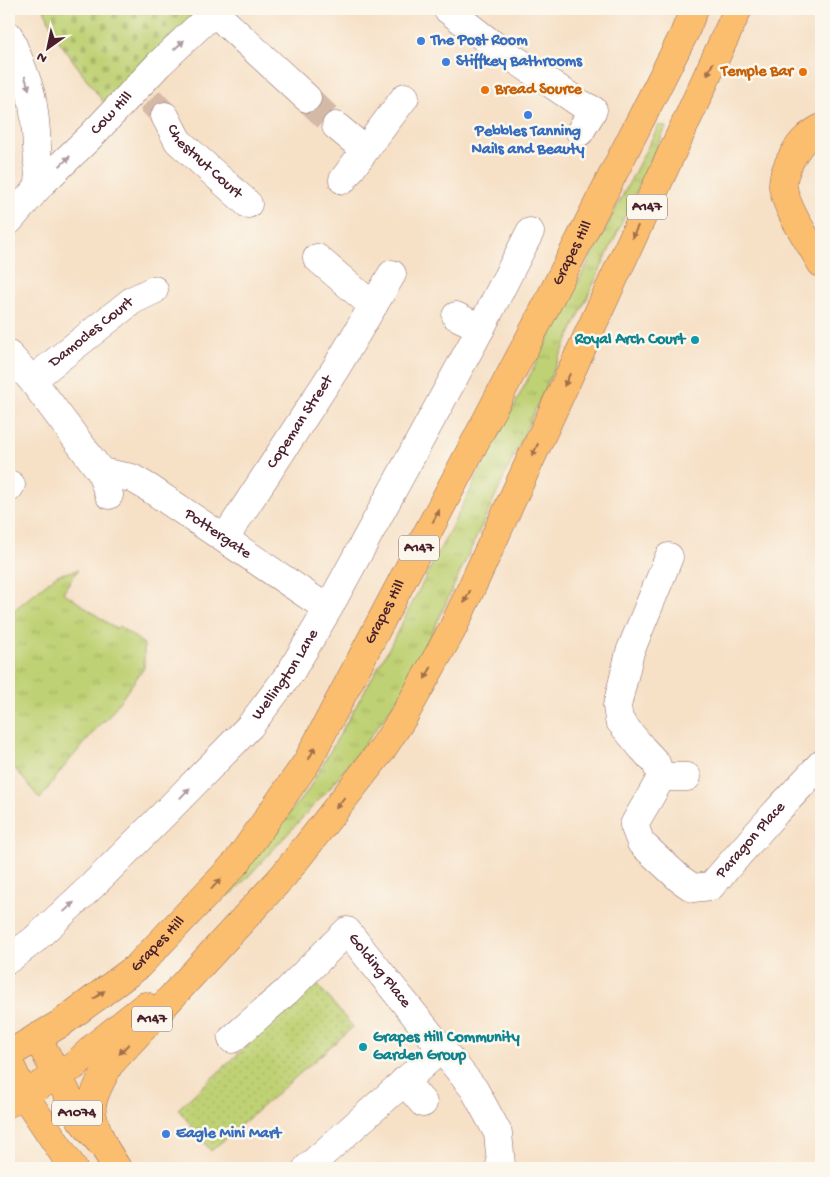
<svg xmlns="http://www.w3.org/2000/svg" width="830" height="1177" font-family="'Gochi Hand',sans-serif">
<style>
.grass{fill:url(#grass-tufts);stroke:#847850}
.cemetery{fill:url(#cemetery-stones);stroke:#847850}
.park{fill:url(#park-dots);stroke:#847850}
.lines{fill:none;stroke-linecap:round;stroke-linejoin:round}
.minor-tunnel{stroke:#d4b9a7;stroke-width:28;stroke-dasharray:28 14;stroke-linecap:butt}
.minor-casing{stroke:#866361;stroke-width:29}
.major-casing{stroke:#866361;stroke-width:29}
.minor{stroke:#fff;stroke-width:28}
.major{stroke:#fbbe6e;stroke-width:28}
.oneway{fill:#ae9aa0}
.oneway2{fill:#a26e4c}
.shop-dot{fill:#3f7fe0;stroke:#fbf7ec;stroke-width:2}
.food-dot{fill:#e8710a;stroke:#fbf7ec;stroke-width:2}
.culture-dot{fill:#0f9aa8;stroke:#fbf7ec;stroke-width:2}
.labels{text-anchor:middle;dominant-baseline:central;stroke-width:5;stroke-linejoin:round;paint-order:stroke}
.shield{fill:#fbf7ec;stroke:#7f6065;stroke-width:1}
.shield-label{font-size:15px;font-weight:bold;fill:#4a1f2b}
.shop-label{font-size:16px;font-weight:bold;fill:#366cbe;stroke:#fbf7ec;text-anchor:start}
.food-label{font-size:16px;font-weight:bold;fill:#c56008;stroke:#fbf7ec;text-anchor:end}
.street-label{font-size:16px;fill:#4a1f2b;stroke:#fbf7ec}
.culture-label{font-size:16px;font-weight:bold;fill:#0d838f;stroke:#fbf7ec;text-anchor:end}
</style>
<defs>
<pattern id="grass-tufts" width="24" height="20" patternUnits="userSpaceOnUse" patternTransform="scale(1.25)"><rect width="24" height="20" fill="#bfd174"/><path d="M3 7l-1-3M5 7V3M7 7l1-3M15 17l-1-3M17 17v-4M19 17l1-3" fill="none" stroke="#a6b365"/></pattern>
<pattern id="cemetery-stones" width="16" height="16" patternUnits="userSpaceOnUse" patternTransform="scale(1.25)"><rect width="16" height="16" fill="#bfd174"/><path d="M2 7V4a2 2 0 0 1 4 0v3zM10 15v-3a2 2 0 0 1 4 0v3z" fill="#a6b365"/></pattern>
<pattern id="park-dots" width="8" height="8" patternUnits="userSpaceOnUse" patternTransform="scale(1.25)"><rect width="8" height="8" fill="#bfd174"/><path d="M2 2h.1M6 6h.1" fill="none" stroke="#a6b365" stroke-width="1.8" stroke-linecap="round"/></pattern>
</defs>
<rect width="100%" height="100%" fill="#fbf7ec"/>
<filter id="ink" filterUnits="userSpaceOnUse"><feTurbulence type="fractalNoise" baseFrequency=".02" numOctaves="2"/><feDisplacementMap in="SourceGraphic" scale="10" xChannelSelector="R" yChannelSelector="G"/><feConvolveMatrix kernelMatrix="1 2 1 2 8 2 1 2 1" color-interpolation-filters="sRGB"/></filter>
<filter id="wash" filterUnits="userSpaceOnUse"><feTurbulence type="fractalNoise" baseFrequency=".0096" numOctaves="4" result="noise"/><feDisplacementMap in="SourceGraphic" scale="20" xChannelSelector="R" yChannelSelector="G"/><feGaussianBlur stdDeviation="1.12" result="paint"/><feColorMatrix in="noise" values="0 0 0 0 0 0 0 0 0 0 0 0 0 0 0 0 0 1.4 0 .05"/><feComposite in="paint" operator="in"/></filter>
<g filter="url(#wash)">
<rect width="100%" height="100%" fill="#f6e0c6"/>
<!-- grass -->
<g class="grass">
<path d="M659 125 666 127 409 683 371 736 329 789 233 893 224 895 308 790 389 648Z"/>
<path d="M78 570 63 592 116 629 119 626 144 644V668L106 720 101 723 59 773 40 799 9 761V614L57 575Z"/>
</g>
<!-- cemetery -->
<path class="cemetery" d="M44 9H202L104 103 56 37Z"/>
<!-- park -->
<path class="park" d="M316 983 353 1027 211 1151 178 1109Z"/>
</g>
<g filter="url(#ink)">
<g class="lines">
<!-- minor-tunnel -->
<g class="minor-tunnel">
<path d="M307 98 336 126"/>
<path d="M150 100 165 116"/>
</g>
<!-- minor casing -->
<g class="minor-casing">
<g id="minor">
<path d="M447 9 488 41 581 104 593 110 580 132"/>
<path d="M214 12 307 98"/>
<path d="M9 36C17 55 26 75 31 95 38 124 36 156 40 185"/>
<path id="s1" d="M165 116 178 141 248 204"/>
<path d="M336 126 365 150 343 180"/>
<path d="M365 150 405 97"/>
<path id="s2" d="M9 221 40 185 90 137 159 64 217 9"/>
<path d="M317 258 373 306"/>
<path d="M456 316 481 328"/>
<path d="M9 355 32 380 101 472 109 495"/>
<path id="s3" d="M32 380 133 300 154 290"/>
<path id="s4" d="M101 472 132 478 149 488 328 609"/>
<path d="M9 488 11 485"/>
<path id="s5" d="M225 538 336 368 392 274"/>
<path id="s6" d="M669 557 630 652 617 706 619 720 642 748 656 763 661 777C653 794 642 809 634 825L641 843 680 879 693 888 711 886 776 812 821 764"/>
<path d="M661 777H687"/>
<path id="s7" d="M9 959 34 940 92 886 167 811 250 726 290 673 328 609 481 328 530 232"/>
<path id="s8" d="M232 1039 286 992 347 931 474 1089 498 1133 501 1164 499 1168"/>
<path d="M404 1081 423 1103"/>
<path d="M307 1168 442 1048"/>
</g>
</g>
<!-- major casing -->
<g class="major-casing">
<g id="major">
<path d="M821 128C806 136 798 145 790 161 786 169 782 178 783 187 787 212 809 241 821 263"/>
<path d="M37 1037 81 1120 104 1147 117 1168"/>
<path id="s9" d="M9 1054 60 1024 137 967 237 862 307 762 538 322 684 34 694 9"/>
<path d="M9 1062 24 1095 73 1168"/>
<path d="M9 1103 74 1066 95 1046 145 1006"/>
<path d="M104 1147C100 1135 90 1118 92 1105 94 1091 103 1077 109 1065L284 875 381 751 404 716 452 630 738 9"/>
</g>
</g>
<!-- minor -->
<use href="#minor" class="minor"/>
<!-- major -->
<use href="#major" class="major"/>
</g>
<!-- one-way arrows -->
<defs><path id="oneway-solid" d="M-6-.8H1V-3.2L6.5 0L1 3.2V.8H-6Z" transform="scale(1.25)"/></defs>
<g class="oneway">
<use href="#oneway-solid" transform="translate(179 45) rotate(-42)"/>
<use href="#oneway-solid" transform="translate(27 83) rotate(72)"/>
<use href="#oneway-solid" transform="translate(65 161) rotate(-44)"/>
<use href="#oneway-solid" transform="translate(185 793) rotate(-46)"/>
<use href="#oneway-solid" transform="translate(69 907) rotate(-43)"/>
</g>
<g class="oneway2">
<use href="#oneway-solid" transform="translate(710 69) rotate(115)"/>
<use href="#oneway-solid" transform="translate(635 232) rotate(115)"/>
<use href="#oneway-solid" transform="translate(567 380) rotate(115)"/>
<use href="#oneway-solid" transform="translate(535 450) rotate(115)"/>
<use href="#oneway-solid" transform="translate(436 516) rotate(-62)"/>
<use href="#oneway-solid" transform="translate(467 597) rotate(115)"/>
<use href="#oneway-solid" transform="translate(428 673) rotate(119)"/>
<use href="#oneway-solid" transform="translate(312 753) rotate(-63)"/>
<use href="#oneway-solid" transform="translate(340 803) rotate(128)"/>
<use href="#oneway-solid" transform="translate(216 884) rotate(-47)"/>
<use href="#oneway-solid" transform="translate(99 995) rotate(-37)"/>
<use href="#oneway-solid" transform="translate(124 1049) rotate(133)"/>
</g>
</g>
<!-- markers -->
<g class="shop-dot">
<circle cx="421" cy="41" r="5"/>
<circle cx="446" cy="62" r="5"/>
<circle cx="528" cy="115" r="5"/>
<circle cx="166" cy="1134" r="5"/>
</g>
<g class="food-dot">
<circle cx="803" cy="72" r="5"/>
<circle cx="485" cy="90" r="5"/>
</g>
<g class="culture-dot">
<circle cx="695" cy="340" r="5"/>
<circle cx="363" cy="1047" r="5"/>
</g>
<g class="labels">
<!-- shield labels -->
<g class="shield">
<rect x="627" y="194.5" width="40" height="25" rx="4"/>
<rect x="399" y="535.5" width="40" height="25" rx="4"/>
<rect x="132" y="1006.5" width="40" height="25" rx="4"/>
<rect x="52" y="1100.5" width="50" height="25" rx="4"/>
</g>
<g class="shield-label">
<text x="647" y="207">A147</text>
<text x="419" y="548">A147</text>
<text x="152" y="1019">A147</text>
<text x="77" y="1113">A1074</text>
</g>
<!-- shop labels -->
<g class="shop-label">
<text x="431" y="41">The Post Room</text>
<text x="456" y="62">Stiffkey Bathrooms</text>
<text x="528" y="132" text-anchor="middle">Pebbles Tanning<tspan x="528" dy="18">Nails and Beauty</tspan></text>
<text x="176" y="1134">Eagle Mini Mart</text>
</g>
<!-- food labels -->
<g class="food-label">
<text x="793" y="72">Temple Bar</text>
<text x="495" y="90" text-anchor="start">Bread Source</text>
</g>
<!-- street labels -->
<g class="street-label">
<text stroke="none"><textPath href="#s2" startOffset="149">Cow Hill</textPath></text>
<text stroke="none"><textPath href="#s1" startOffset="61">Chestnut Court</textPath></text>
<text stroke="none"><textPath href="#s9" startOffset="996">Grapes Hill</textPath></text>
<text stroke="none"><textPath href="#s3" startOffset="76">Damocles Court</textPath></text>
<text stroke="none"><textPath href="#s5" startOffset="138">Copeman Street</textPath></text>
<text stroke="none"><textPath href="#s4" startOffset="134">Pottergate</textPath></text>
<text stroke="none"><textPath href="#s9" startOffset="591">Grapes Hill</textPath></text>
<text stroke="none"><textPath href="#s7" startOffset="398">Wellington Lane</textPath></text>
<text stroke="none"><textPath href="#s6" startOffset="466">Paragon Place</textPath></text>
<text stroke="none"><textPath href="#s9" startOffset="186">Grapes Hill</textPath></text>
<text stroke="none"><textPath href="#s8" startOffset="209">Golding Place</textPath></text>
</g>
<!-- culture labels -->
<g class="culture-label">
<text x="685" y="340">Royal Arch Court</text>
<text x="373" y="1038" text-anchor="start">Grapes Hill Community<tspan x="373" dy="18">Garden Group</tspan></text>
</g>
</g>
<!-- margin -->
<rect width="830" height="1177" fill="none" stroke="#fbf7ec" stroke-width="30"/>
<!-- north arrow -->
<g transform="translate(48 48) rotate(213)" stroke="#fbf7ec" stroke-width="4" paint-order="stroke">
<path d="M0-4L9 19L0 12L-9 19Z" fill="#4a1f2b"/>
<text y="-8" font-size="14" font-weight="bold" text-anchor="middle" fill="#4a1f2b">N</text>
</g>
</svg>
